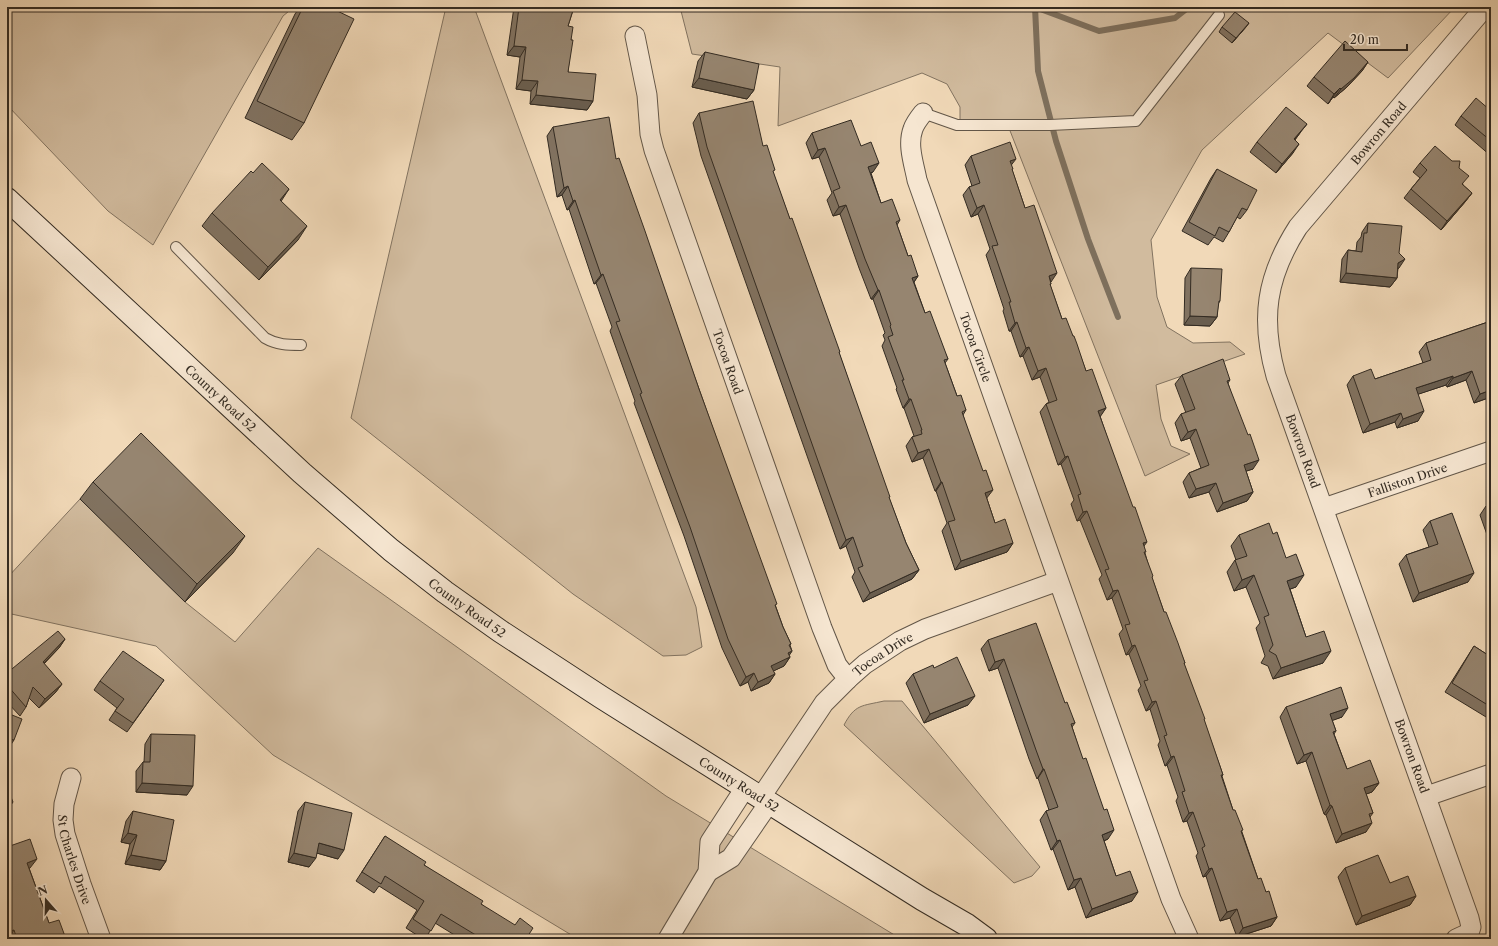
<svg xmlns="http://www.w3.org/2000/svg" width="1498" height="946" font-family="'Libre Caslon Text',serif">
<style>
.green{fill:#d1bb9e;stroke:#827360}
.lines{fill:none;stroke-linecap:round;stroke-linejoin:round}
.stream{stroke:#7e705d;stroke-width:6}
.service-casing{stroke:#625648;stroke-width:12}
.minor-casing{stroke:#625648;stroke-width:21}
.secondary-casing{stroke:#332b22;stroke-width:24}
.service{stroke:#f6e6d1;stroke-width:10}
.minor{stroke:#f6e6d1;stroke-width:19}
.secondary{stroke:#f6e6d1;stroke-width:22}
.wall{fill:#817260;stroke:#332b22}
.shaded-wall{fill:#695d4e;stroke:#332b22}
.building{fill:#968570;stroke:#332b22}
.labels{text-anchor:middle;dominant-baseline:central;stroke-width:3;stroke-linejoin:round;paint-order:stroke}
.street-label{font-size:12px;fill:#332b22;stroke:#f6e6d1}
</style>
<rect width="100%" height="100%" fill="#f1d9b8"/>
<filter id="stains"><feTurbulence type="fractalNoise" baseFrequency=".005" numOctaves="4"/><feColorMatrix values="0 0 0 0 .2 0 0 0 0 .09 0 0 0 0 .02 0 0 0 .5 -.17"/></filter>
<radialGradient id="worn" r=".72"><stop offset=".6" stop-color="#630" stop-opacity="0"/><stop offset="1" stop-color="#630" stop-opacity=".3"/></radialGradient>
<!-- green -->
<g class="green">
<path d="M7 7H294L283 16 153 245 108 211 7 105Z"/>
<path d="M446 7H474L696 607 702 647 686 655 663 656 573 594 351 418Z"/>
<path d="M680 7H1455L1388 78 1328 33 1202 150 1151 240 1157 297 1167 327 1193 343 1230 342 1245 354 1156 385 1161 419 1171 446 1190 454 1145 476 1007 123 960 124V107L947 84 922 73 778 126 780 67 692 54Z"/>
<path d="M80 499 185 602 235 642 318 548 666 796 901 939H578L273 755 156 646 7 613V578Z"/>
<path d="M884 701H902L1040 867 1032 876 1014 883 844 725C855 704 862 706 884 701Z"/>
</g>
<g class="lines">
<!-- stream -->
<g class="stream">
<path d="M1035 7 1038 71 1056 141 1088 239 1118 317"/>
<path d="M1035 7 1099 31 1175 18 1189 7"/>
</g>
<!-- service casing -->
<g class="service-casing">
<g id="service">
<path d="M923 113 957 125H1050L1136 121 1219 15"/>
<path d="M176 247 265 338C277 345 288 345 301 345"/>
</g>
</g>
<!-- minor casing -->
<g class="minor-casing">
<g id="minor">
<path id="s1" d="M635 36 647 95 650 134 654 150 822 628 837 665 848 679"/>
<path id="s2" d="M923 113C919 118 915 123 913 129 907 145 914 164 917 180L1171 899 1189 939"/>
<path id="s3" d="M1324 508 1491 451"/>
<path id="s4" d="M71 778 64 804 63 820 65 834 81 884 101 939"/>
<path d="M1427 796 1491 774"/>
<path id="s5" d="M761 797 824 703 848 679 865 664 900 641 925 629 1058 581"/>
<path d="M708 872 731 858 769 803"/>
<path d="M668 939 708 872 710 842 745 788"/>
<path id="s6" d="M1456 939 1469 933 1471 927 1469 918 1276 376C1260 319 1266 277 1298 227L1485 7"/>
</g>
</g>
<!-- secondary casing -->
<g class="secondary-casing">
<g id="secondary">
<path id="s7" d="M7 199 302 473 391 550 445 592 500 631 601 697 922 899 967 925 986 939"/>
</g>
</g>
<!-- service -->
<use href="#service" class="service"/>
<!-- minor -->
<use href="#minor" class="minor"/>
<!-- secondary -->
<use href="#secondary" class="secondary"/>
</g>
<!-- wall -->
<g class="wall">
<path d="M300 7H329L304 123 292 140 245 118 295 14Z"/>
<path d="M514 7H574L568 26 571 40 568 72 593 101 587 110 530 104 531 91 516 89 520 57 507 55Z"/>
<path d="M1222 27H1246L1232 43 1219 32Z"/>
<path d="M705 52 754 90 747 99 692 87 698 61Z"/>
<path d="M1368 62 1362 71 1347 87 1334 98 1333 97 1328 104 1307 86 1314 77Z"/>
<path d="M1491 109V156L1455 125 1461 116 1490 110Z"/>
<path d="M699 113 763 146 839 353 889 498 906 543 919 570 912 579 863 602 852 577 855 572 846 546 840 549 701 156 693 123Z"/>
<path d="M553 127 616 159 699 389 783 627 791 644 790 645 792 651 789 655 790 657 784 666 773 671 775 674 769 683 751 691 748 682 740 686 722 648 684 536 634 403 635 401 610 331 612 327 596 283 594 284 569 209 567 210 562 195 557 197 547 136Z"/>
<path d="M812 133 861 146 873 172 871 173 881 203 900 220 897 225 908 256 918 276 914 282 925 313 948 359 945 363 957 396 966 410 963 415 987 499 995 523 1013 543 1007 552 955 570 942 531 947 523 936 491H935L923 458 912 462 906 446 912 437 914 436 904 408H903L896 389 897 388 882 346 885 340 883 335 885 333 873 299H871L859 268 840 214 833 216 827 200 832 193 819 157 812 159 806 143Z"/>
<path d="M1300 133 1295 140 1293 153 1276 173 1250 152 1257 142Z"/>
<path d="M971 156 1011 165 1012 170 1051 284 1050 285 1062 319 1073 336 1086 371 1106 408 1100 416 1144 547 1145 553 1152 578 1164 612 1185 663 1184 664 1223 775 1222 776 1233 810 1242 832 1258 879 1266 892 1277 917 1271 926 1237 937 1230 918 1220 921 1206 876 1203 877 1196 856 1198 853 1187 821 1183 822 1176 801 1178 797 1167 765 1165 766 1158 745 1160 741 1150 709 1146 711 1138 690 1141 686 1129 654 1126 655 1119 634 1123 629 1112 598 1107 600 1099 579 1102 575 1080 520 1077 521 1071 504 1074 500 1061 464 1058 465 1040 412 1046 404 1049 402 1040 377 1032 380 1023 356 1020 357 1011 331H1009L1003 311 1004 309 986 255 990 249 978 214 971 217 963 195 969 187 972 186 965 165Z"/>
<path d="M1420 163 1459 168 1463 185 1472 193 1465 202 1441 230 1404 198 1411 189 1420 178 1413 172Z"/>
<path d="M1217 169 1247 210 1240 219 1237 217 1229 232 1223 242 1214 237 1208 245 1182 231 1211 178Z"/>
<path d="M281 201 298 240 259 280 202 226 212 213Z"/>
<path d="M1368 223 1399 253V268H1398L1397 278 1390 287 1340 282 1342 259 1348 250 1356 251 1357 242 1361 237 1362 232Z"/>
<path d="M1191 268 1220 301 1218 304 1217 317 1210 326 1184 325 1185 278Z"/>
<path d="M1491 321V397L1474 403 1466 380 1447 387 1446 385 1418 394V421L1397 428 1395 422 1363 433 1347 385 1353 376 1375 379 1423 363 1419 352 1426 343Z"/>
<path d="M1182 375 1230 380 1228 383 1253 469 1246 471 1253 492 1247 501 1217 512 1209 492 1189 498 1183 482 1189 473 1201 468 1190 438 1181 441 1175 423 1181 414 1186 413 1175 384Z"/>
<path d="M93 482 233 553 185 602 80 499Z"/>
<path d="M1491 504V546L1480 515 1486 506Z"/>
<path d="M1430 521 1468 582 1413 602 1399 564 1406 555 1429 547 1423 530Z"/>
<path d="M1273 534 1296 587 1290 589 1306 637 1323 663 1273 679 1268 666 1261 663 1265 656 1256 628 1260 623 1246 587 1234 591 1227 572 1235 560H1236L1231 546 1239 535Z"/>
<path d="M65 639 59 648 44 664 62 684 55 693 39 708 29 698 26 707 20 716 7 702V673Z"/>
<path d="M988 640 1065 703 1075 723 1072 727 1108 839 1104 841 1116 876 1132 901 1086 918 1075 887 1068 890 1053 849 1051 850 1040 820 1046 811 1049 810 1038 778 1037 779 1029 759 998 668 989 671 981 649Z"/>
<path d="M1474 646 1491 657V720L1445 692Z"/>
<path d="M934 668 968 705 924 723 906 683 913 674Z"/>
<path d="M164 680 127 732 109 720 117 708 94 690 100 681Z"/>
<path d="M1286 707 1342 717 1332 720 1336 731 1334 734 1347 769 1379 783 1372 792 1366 794 1373 813 1370 817 1366 832 1336 843 1326 815 1324 814 1306 761 1297 764 1280 717Z"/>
<path d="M151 734 187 795 136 792V771L143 762H144L145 744Z"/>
<path d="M305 802 338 859 317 853 309 867 288 862 298 811Z"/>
<path d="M133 811 166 861 160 870 125 864 130 844 121 842 126 821Z"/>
<path d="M385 836 424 865 481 904 526 939H461L435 923 425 939H423L406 928 417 910 379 886 374 893 356 881Z"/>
<path d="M7 847 30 868H29L49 923 66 939H7Z"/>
<path d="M1345 868 1390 883 1416 896 1410 905 1356 925 1338 877Z"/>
</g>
<!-- shaded-wall -->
<g class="shaded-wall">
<path d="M1249 23 1246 27 1232 43 1236 38Z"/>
<path d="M514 46 526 47 520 57 507 55Z"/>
<path d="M1368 62 1362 71 1347 87 1334 98 1341 89Z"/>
<path d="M699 78 754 90 747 99 692 87Z"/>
<path d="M522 80 538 81 531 91 516 89Z"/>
<path d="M1340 88 1333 97 1328 104 1334 94Z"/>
<path d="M536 95 593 101 587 110 530 104Z"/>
<path d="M1307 124 1300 133 1288 148 1294 139Z"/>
<path d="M1299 144 1293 153 1276 173 1282 164Z"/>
<path d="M825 148 819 157 812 159 818 150Z"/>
<path d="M1016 159 1009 168 1010 161Z"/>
<path d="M879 163 873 172 862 176 868 167Z"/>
<path d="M568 186 562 195 557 197 564 188Z"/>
<path d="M289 189 280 203V200Z"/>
<path d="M1472 193 1465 202 1441 230 1447 221Z"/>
<path d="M575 200 569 209 567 210 573 201Z"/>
<path d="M846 205 840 214 833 216 839 207Z"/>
<path d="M984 205 978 214 971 217 977 208Z"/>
<path d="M307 226 298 240 259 280 268 267Z"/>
<path d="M1405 259 1399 268 1392 272 1398 263Z"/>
<path d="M1057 273 1051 282 1049 276Z"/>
<path d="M1346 273 1397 278 1390 287 1340 282Z"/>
<path d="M603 274 596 283 594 284 601 275Z"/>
<path d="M918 276 912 285V278Z"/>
<path d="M878 290H879L873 299H871Z"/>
<path d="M1190 316 1217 317 1210 326 1184 325Z"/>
<path d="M1017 322 1011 331H1009L1015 323Z"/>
<path d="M1029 347 1023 356 1020 357 1026 348Z"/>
<path d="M1046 368 1040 377 1032 380 1038 371Z"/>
<path d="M1472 371 1466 380 1447 387 1453 378Z"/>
<path d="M1453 376 1446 385 1410 397 1416 388Z"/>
<path d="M1491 390V397L1474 403 1480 394Z"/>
<path d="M909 399H911L904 408H903Z"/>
<path d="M1106 408 1100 417 1098 411Z"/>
<path d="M1424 411 1418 421 1397 428 1403 419Z"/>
<path d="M1401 413 1395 422 1363 433 1370 424Z"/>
<path d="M1196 429 1190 438 1181 441 1188 432Z"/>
<path d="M929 449 923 458 912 462 918 453Z"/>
<path d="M1068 456 1061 464 1058 465 1065 457Z"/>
<path d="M1259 460 1253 469 1237 474 1244 465Z"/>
<path d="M941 482H942L936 491H935Z"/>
<path d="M1216 483 1209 492 1189 498 1196 489Z"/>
<path d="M993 490 986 499 985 493Z"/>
<path d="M1253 492 1247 501 1217 512 1223 503Z"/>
<path d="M1087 511 1080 520 1077 521 1083 512Z"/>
<path d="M245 536 233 553 185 602 197 584Z"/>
<path d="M853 537 846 546 840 549 846 540Z"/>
<path d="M1147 542 1141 550 1143 543Z"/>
<path d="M1013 543 1007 552 955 570 961 561Z"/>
<path d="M919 570 912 579 863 602 870 593Z"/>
<path d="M1474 573 1468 582 1413 602 1419 593Z"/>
<path d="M1254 575 1246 587 1234 591 1242 580Z"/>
<path d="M1304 575 1296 587 1279 593 1287 581Z"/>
<path d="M1118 590 1112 598 1107 600 1113 591Z"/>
<path d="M65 639 59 648 36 671 43 662Z"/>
<path d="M1135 645 1129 654 1126 655 1132 646Z"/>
<path d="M792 651 787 659 790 657 784 666 765 675 771 666 788 653Z"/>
<path d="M1331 651 1323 663 1273 679 1281 668Z"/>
<path d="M1004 659 998 668 989 671 995 662Z"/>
<path d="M754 673 748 682 740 686 746 677Z"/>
<path d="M775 674 769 683 751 691 758 682Z"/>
<path d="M62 684 55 693 39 708 45 699Z"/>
<path d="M975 696 968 705 924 723 930 714Z"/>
<path d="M1156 701 1150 709 1146 711 1152 702Z"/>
<path d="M1348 708 1342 717 1323 724 1330 714Z"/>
<path d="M7 738 14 740 8 749H7Z"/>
<path d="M1312 752 1306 761 1297 764 1304 755Z"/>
<path d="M1174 756 1167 765 1165 766 1171 757Z"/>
<path d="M1043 769H1044L1038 778 1037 779Z"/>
<path d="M142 783 193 786 187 795 136 792Z"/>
<path d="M1379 783 1372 792 1358 797 1364 788Z"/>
<path d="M13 802 7 811V804Z"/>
<path d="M1330 805 1332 806 1326 815 1324 814Z"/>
<path d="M1193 812 1187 821 1183 822 1189 813Z"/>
<path d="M1372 823 1366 832 1336 843 1342 834Z"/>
<path d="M1114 830 1108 839 1096 844 1102 835Z"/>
<path d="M128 833 137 835 130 844 121 842Z"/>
<path d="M1060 840 1053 849 1051 850 1057 841Z"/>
<path d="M319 843 344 850 338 859 313 852Z"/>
<path d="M294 853 316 858 309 867 288 862Z"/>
<path d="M131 855 166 861 160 870 125 864Z"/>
<path d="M37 859 30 868 20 872 27 863Z"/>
<path d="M1212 868 1206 876 1203 877 1209 869Z"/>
<path d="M1081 878 1075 887 1068 890 1074 880Z"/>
<path d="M1138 892 1132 901 1086 918 1092 909Z"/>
<path d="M1416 896 1410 905 1356 925 1362 916Z"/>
<path d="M1237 909 1230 918 1220 921 1227 912Z"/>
<path d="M1277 917 1271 926 1237 937 1243 928Z"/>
<path d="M14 930 8 939H7V932Z"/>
</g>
<!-- building -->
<g class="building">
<path d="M303 7H329L354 19 304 123 257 101Z"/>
<path d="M519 7H574L568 26 573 27 571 40H573L568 72 596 74 593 101 536 95 538 81 522 80 526 47 514 46Z"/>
<path d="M1235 12 1249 23 1236 38 1222 27Z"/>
<path d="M1345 41 1368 62 1354 78 1341 89 1340 88 1334 94 1314 77Z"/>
<path d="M705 52 759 64 754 90 699 78Z"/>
<path d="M1476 98 1490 110 1491 109V141L1461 116Z"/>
<path d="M753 101 763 146 767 145 775 170 773 171 790 219 792 218 840 352H839L890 497H889L906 543 919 570 870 593 858 568 863 566 853 537 846 540 707 147 699 113Z"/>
<path d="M1286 107 1307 124 1294 139 1299 144 1282 164 1257 142Z"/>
<path d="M609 117 616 159 619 158 645 231 699 389 777 604 775 605 783 627 791 644 789 645 792 651 788 653 790 657 771 666 775 674 758 682 754 673 746 677 728 639 690 527 640 394 642 393 616 322 620 321 603 274 601 275 575 200 573 201 568 186 564 188 553 127Z"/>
<path d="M851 120 861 146 871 142 879 163 868 167 881 203 892 199 900 220 896 222 908 256 911 255 918 276 912 278 925 313 930 311 948 359 944 360 957 396 961 395 966 410 962 412 983 471 986 470 993 490 985 493 995 523 1005 519 1013 543 961 561 948 522 955 520 942 482H941L929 449 918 453 912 437 922 434 921 430H922L911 399H909L902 380H904L888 337 893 335 890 326 891 325 879 290H878L865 259 846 205 839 207 833 191 840 188 825 148 818 150 812 133Z"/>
<path d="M1010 142 1016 159 1010 161 1013 169H1012L1025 208 1034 205 1057 273 1049 276 1051 284H1050L1062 319 1066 318 1073 336H1074L1077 344 1086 371 1092 369 1106 408 1098 411 1133 507H1135L1147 542 1143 543 1146 552H1144L1153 576 1152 577 1164 612H1166L1178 643 1185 663H1184L1205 719H1204L1220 766 1223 775H1221L1233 810H1235L1243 830 1241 831 1258 879 1261 878 1266 892 1269 891 1277 917 1243 928 1237 909 1227 912 1212 868 1209 869 1202 848 1205 846 1193 812 1189 813 1182 792 1185 791 1174 756 1171 757 1164 736 1167 735 1156 701 1152 702 1144 681 1148 680 1135 645 1132 646 1125 625 1130 624 1118 590 1113 591 1105 570 1109 569 1087 511 1083 512 1078 495 1081 494 1068 456 1065 457 1046 404 1057 400 1046 368 1038 371 1029 347 1026 348 1017 322 1015 323 1009 302H1011L992 246 998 245 984 205 977 208 969 187 980 183 971 156Z"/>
<path d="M1435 146 1452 161H1460L1459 168 1469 176 1462 184 1472 193 1447 221 1411 189 1427 170 1420 163Z"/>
<path d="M262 163 289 189 280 200 307 226 268 267 212 213 251 171 253 173Z"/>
<path d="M1217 169 1257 190 1247 210 1242 208 1229 232 1219 227 1215 236 1189 222Z"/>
<path d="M1368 223 1402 226 1399 253 1405 259 1398 263 1397 278 1346 273 1348 250 1362 252 1364 233H1367Z"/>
<path d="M1191 268 1222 269 1220 301H1219L1217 317 1190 316Z"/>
<path d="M1491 321V390L1480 394 1472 371 1453 378V376L1416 388 1424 411 1403 419 1401 413 1370 424 1353 376 1371 369 1375 379 1431 360 1426 343Z"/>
<path d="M1223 359 1230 380 1227 381 1248 435 1250 434 1259 460 1244 465 1253 492 1223 503 1216 483 1196 489 1189 473 1209 465 1196 429 1188 432 1181 414 1195 409 1182 375Z"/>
<path d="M141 433 245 536 197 584 93 482Z"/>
<path d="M1491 504V519L1486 506Z"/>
<path d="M1452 513 1474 573 1419 593 1406 555 1438 544 1430 521Z"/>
<path d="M1269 523 1273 534 1277 532 1286 558 1296 554 1304 575 1287 581 1306 637 1324 631 1331 651 1281 668 1276 655 1269 651 1273 645 1264 617 1269 615 1254 575 1242 580 1235 560 1247 556 1239 535Z"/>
<path d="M1036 623 1065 703 1067 702 1075 723 1071 724 1083 759 1086 758 1104 810 1107 809 1114 830 1102 835 1116 876 1130 871 1138 892 1092 909 1081 878 1074 880 1060 840 1057 841 1046 811 1058 807 1044 769H1043L1036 750 1004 659 995 662 988 640Z"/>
<path d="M58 631 65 639 43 662 62 684 45 699 33 687 26 707 7 685V673Z"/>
<path d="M1474 646 1491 657V707L1452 683Z"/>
<path d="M123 651 164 680 133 723 115 711 124 699 100 681Z"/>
<path d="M957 657 975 696 930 714 913 674 933 665 934 668Z"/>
<path d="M1341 687 1348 708 1330 714 1336 731 1333 732 1347 769 1370 760 1379 783 1364 788 1373 813 1369 814 1372 823 1342 834 1332 806 1330 805 1312 752 1304 755 1286 707Z"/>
<path d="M7 713 22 719 14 740 7 738Z"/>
<path d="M151 734 195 735 193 786 142 783 143 762H150Z"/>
<path d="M7 787 13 802 7 804Z"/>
<path d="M305 802 352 813 344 850 319 843 316 858 294 853Z"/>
<path d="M133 811 174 820 166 861 131 855 137 835 128 833Z"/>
<path d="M385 836 426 862 424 865 483 901 481 904 515 925 520 918 533 928 526 939H477L479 937 441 914 431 931 413 919 424 901 385 876 381 884 362 872Z"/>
<path d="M30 839 37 859 27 863 49 923 59 920 66 939H17L14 930 7 932V847Z"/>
<path d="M1378 855 1390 883 1408 876 1416 896 1362 916 1345 868Z"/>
</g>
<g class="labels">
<!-- street labels -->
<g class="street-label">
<text stroke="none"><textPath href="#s6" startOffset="885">Bowron Road</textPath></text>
<text stroke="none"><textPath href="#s2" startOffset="248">Tocoa Circle</textPath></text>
<text stroke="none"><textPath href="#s1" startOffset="340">Tocoa Road</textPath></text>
<text stroke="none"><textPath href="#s7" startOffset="292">County Road 52</textPath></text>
<text transform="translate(1303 451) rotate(70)">Bowron Road</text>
<text stroke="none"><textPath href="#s3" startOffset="88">Falliston Drive</textPath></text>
<text stroke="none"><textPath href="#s7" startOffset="616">County Road 52</textPath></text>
<text stroke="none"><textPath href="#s5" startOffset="190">Tocoa Drive</textPath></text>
<text transform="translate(1412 756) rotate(70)">Bowron Road</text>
<text stroke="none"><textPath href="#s7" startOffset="940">County Road 52</textPath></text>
<text stroke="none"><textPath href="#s4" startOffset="84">St Charles Drive</textPath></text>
</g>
</g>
<!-- margin -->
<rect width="1498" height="946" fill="none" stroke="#f1d9b8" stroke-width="24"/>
<rect x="8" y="8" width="1482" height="930" fill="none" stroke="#332b22" stroke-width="2"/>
<rect x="12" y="12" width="1474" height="922" fill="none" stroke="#332b22"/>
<!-- north arrow -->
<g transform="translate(46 900) rotate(340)" stroke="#f6e6d1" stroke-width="3" paint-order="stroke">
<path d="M0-3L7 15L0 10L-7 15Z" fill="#332b22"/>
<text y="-6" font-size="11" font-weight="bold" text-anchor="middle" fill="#332b22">N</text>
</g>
<!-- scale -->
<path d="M1344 44v6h63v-6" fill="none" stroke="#332b22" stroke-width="2"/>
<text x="1350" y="44" font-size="12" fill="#332b22" stroke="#f6e6d1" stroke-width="3" paint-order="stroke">20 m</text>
<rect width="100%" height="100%" filter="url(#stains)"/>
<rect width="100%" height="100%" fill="url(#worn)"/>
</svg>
